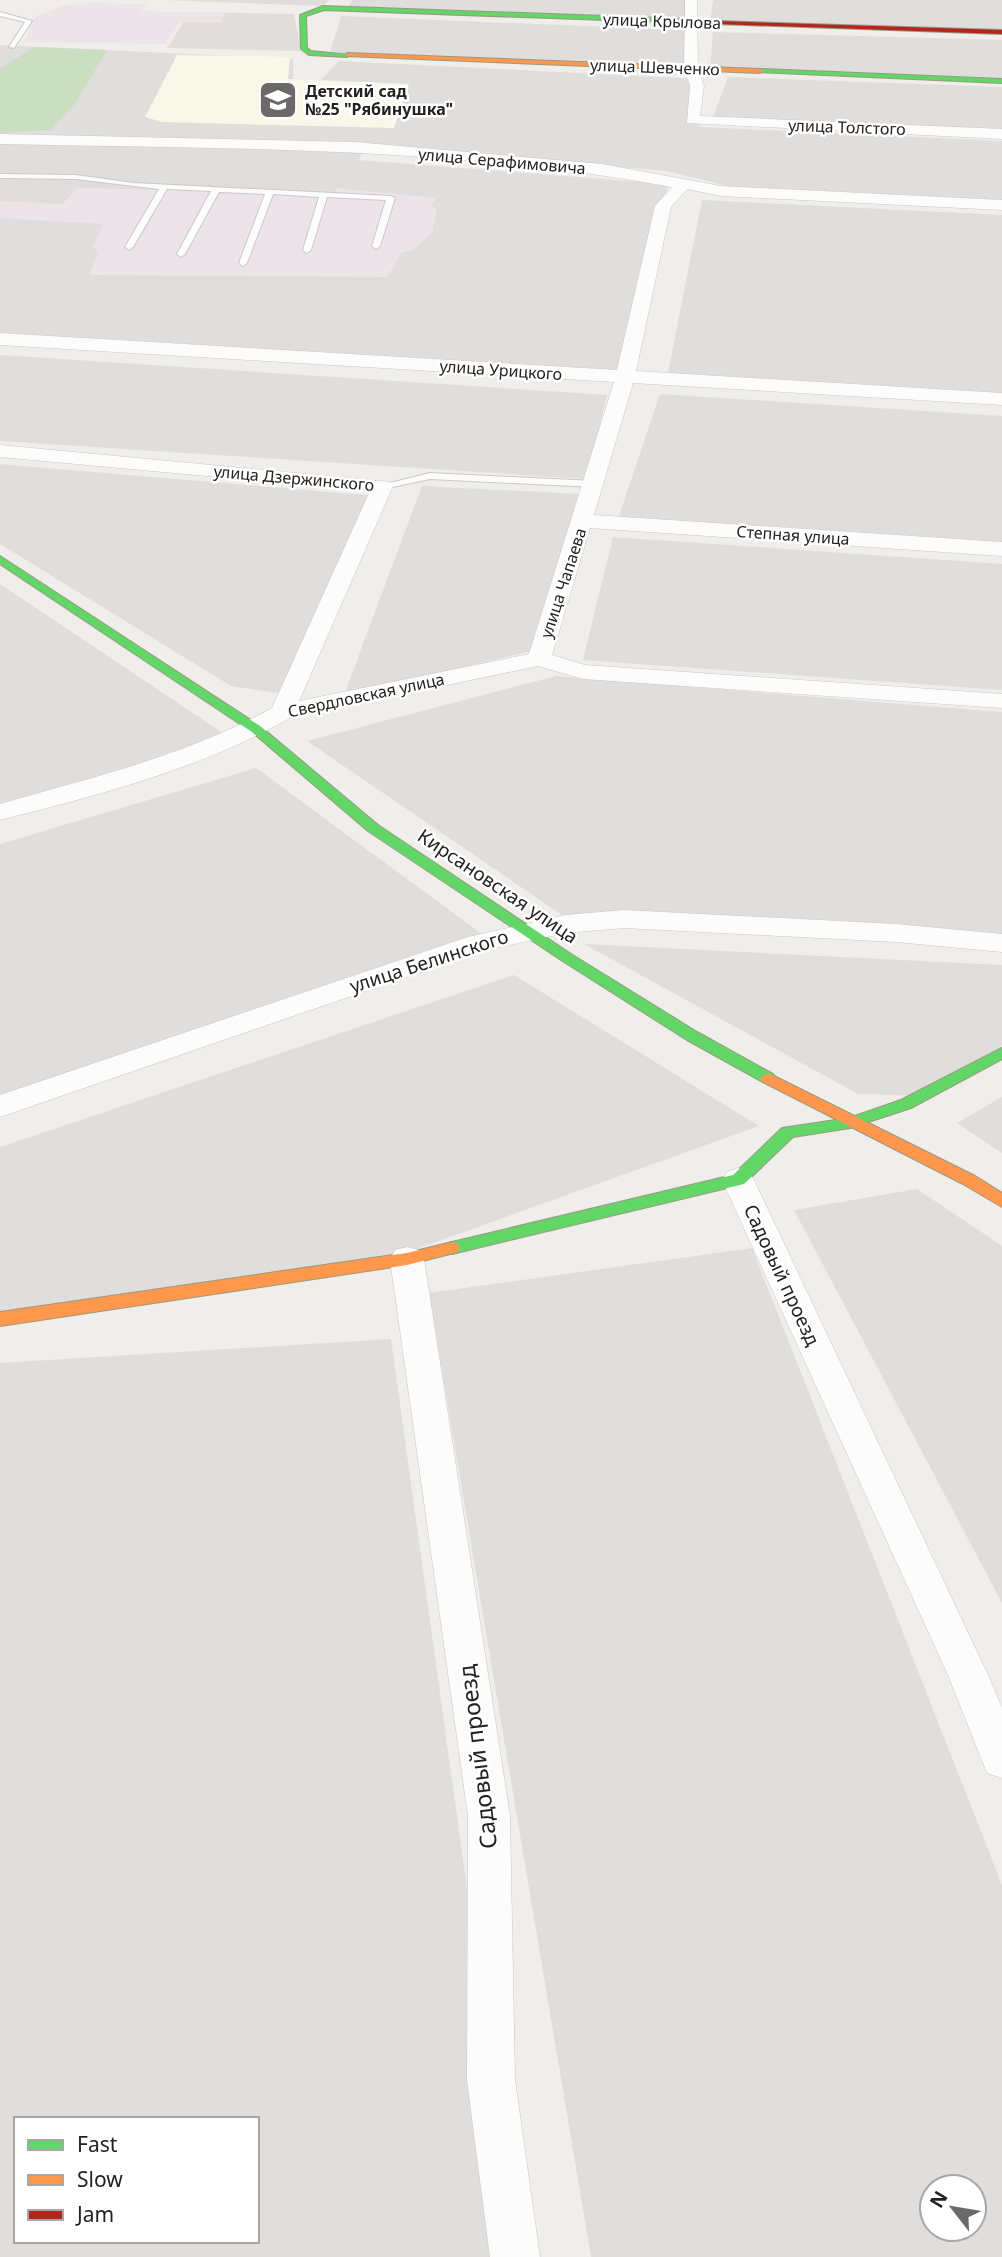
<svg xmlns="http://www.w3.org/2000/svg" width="1002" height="2257" font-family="'Noto Sans',sans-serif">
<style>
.residential{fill:#dfdedc;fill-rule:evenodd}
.industrial{fill:#ede4e9}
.education{fill:#f8f7e8}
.forest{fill:#cbdec1}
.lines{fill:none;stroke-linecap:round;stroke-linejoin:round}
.lane-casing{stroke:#c9c8c7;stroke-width:2}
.street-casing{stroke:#c9c8c7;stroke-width:1}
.fast-casing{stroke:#999a82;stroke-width:2}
.slow-casing{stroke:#999a82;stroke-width:2}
.jam-casing{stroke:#999a82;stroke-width:2}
.lane{fill:#fdfcfc;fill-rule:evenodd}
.street{fill:#fdfcfc;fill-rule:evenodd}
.fast{fill:#63d668;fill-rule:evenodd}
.slow{fill:#ff974d;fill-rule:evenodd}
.jam{fill:#b3261e;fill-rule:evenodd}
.labels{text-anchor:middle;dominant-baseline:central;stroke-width:5;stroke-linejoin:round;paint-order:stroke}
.far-street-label{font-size:16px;fill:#222;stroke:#fff}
.far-poi-label{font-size:16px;font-weight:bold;fill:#222;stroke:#fff;text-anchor:start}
.street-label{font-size:19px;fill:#222;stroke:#fff}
.near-street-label{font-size:23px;fill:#222;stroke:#fff}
</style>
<rect width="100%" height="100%" fill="#f0eeeb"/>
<!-- residential -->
<g class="residential">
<path d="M164 0H329L322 6Z"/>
<path d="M352 0H685L684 20 348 8Z"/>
<path d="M713 0H1002V30L710 21Z"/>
<path d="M190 12 294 14 301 51 167 48Z"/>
<path d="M341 16 685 30 686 67 330 53Z"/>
<path d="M713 32 1002 40V79L710 70Z"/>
<path d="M0 45 293 59V81L318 83 339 61 702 79 700 127 1002 141V200L731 187 667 171 365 146 359 160 668 184 634 377 0 340Z"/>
<path d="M728 77 1002 87V133L712 120Z"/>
<path d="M702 200 1002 215V398L667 378Z"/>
<path d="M0 355 607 395 587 479 0 441Z"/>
<path d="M660 394 1002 416V550L617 522Z"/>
<path d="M0 464 389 497 278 693 231 686 0 544Z"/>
<path d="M422 486 582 494 544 648 344 695Z"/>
<path d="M613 537 1002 564V690L583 660Z"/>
<path d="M0 584 236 742 0 812Z"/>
<path d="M556 676 1002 712V942L624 914 562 915 307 741Z"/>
<path d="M256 768 486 937 0 1104V844Z"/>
<path d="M584 944 1002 965V1051L928 1096 858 1094Z"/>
<path d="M514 975 759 1126 344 1275 0 1316V1147Z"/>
<path d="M1002 1097V1153L957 1123Z"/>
<path d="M917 1189 1002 1246V1603L794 1210Z"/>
<path d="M752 1248 1002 1885V2257H591L429 1293ZM932 2187H974V2229H932Z"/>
<path d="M391 1339 518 2257H0V1363ZM16 2119H257V2241H16Z"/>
</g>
<!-- industrial -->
<g class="industrial">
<path d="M88 3 147 4 141 11 225 13 221 23 180 22 165 44 24 42 36 16 63 6Z"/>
<path d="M77 188 335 194 337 188 436 198 431 206 437 210 432 233 411 251 402 252 387 277 89 275 98 253 93 247 103 224 0 218V201L63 204Z"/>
</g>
<!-- education -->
<path class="education" d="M177 55 290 57 288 79 409 84 394 128 162 122 145 117Z"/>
<!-- forest -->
<path class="forest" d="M34 47 107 50 74 105 50 130 0 133V69Z"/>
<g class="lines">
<!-- lane casing -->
<g class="lane-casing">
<g id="lane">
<path d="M0 12 32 21 14 48 9 47 25 22 0 16Z"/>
<path d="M0 174 76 175 133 183 391 196 395 198 380 246 376 249 372 246 386 200 327 197 311 250 307 253 303 250 319 197 273 194 247 263 243 266 239 263 265 194 219 192 185 254 181 257 177 254 211 191 167 189 133 247 129 250 125 247 159 189 76 179 0 178Z"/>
<path d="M430 473 594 481 599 484 594 487 430 479 383 489 378 486Z"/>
</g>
</g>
<!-- street casing -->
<g class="street-casing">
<g id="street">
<path d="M685 0H697L698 68 704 86 700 116 1002 129V139L687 123 690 86 684 68Z"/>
<path d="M0 134 355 142 602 164 721 186 1002 200V210L721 196 687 189 671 207 636 371 1002 393V405L633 383 594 515 1002 542V556L590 528 552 655 585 665 1002 694V708L583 679 538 666 290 718C200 769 99 795 0 820V804C93 777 186 756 272 708L370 491 0 457V445L390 482 393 486 299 701 529 654 614 382 0 345V333L617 370 655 206 672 187C451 146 224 149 0 144Z"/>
<path d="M624 910 896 924 1002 934V952L896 942 624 928 566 933 485 950 0 1117V1095L468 937 566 915Z"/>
<path d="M738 1168 749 1172 754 1180 988 1675 1002 1708V1778L987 1773 948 1675 722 1180 727 1172Z"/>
<path d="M407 1247 419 1250 424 1259 510 1816 515 2080 540 2257H490L467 2080 468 1816 390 1259 395 1250Z"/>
</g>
</g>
<!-- fast casing -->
<g class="fast-casing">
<g id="fast">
<path d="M323 6 689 19 692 21 689 23 324 10 306 16 307 48 311 51 350 55 347 57 309 55 301 49 300 15Z"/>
<path d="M760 69 1002 79V83L758 72Z"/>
<path d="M0 556 260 726 378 825 571 954 697 1032 773 1074 776 1078 773 1082H763L687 1040 561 960 368 831 252 732 0 564Z"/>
<path d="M1002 1048V1059L911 1108 850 1128 793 1137 744 1184 452 1254 446 1252 444 1248 446 1244 452 1242 733 1175 782 1128 849 1118 901 1100Z"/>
</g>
</g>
<!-- slow casing -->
<g class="slow-casing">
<g id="slow">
<path d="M347 53 760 69 764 71 760 73 345 56Z"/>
<path d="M768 1073 975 1176 1002 1193V1207L963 1184 763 1082 760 1078Z"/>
<path d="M452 1242 458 1244 460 1248 458 1252 407 1265 0 1326V1312L407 1253Z"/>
</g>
</g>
<!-- jam casing -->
<g class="jam-casing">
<path id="jam" d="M687 20 1002 30V34L689 23Z"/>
</g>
<!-- lane -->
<use href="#lane" class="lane"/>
<!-- street -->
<use href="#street" class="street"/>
<!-- fast -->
<use href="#fast" class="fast"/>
<!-- slow -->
<use href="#slow" class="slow"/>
<!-- jam -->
<use href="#jam" class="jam"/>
</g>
<!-- icons -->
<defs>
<g id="school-square" transform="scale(2.0125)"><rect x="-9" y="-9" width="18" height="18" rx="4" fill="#6a6968" stroke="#fff"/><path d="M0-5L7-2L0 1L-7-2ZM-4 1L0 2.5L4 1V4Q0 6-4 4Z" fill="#fff"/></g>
</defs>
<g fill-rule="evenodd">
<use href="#school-square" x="278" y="100"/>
</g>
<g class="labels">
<!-- far-street labels -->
<g class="far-street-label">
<text transform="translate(662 21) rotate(2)">улица Крылова</text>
<text transform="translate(655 67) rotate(2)">улица Шевченко</text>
<text transform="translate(847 127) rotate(2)">улица Толстого</text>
<text transform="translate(502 161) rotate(5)">улица Серафимовича</text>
<text transform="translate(501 370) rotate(4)">улица Урицкого</text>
<text transform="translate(294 478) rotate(5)">улица Дзержинского</text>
<text transform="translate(793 535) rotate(4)">Степная улица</text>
<text transform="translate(563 583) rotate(-72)">улица Чапаева</text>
<text transform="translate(366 695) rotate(-12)">Свердловская улица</text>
</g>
<!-- far-poi labels -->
<g class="far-poi-label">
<text x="305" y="91">Детский сад<tspan x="305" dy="18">№25 "Рябинушка"</tspan></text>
</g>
<!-- street labels -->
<g class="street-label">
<text transform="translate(498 886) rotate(34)">Кирсановская улица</text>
<text transform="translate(429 961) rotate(-18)">улица Белинского</text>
<text transform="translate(782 1275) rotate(65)">Садовый проезд</text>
</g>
<!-- near-street labels -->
<g class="near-street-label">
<text transform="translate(477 1757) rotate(-97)">Садовый проезд</text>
</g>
</g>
<!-- legend -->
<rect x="14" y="2117" width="245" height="126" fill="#ffffff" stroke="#a7a7a7" stroke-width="2"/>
<rect x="28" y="2140" width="35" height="10" fill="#63d668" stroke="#a7a7a7" stroke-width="2"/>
<text x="77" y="2152" font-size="21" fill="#222222">Fast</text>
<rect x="28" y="2175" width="35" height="10" fill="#ff974d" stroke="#a7a7a7" stroke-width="2"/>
<text x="77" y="2187" font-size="21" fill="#222222">Slow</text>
<rect x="28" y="2210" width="35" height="10" fill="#b3261e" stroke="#a7a7a7" stroke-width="2"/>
<text x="77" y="2222" font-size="21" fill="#222222">Jam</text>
<!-- north arrow -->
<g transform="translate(953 2208) rotate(301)"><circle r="33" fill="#ffffff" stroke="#a7a7a7" stroke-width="2"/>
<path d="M0-5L12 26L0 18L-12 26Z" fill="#6a6968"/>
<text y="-10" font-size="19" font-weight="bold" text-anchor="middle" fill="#222222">N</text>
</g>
</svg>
